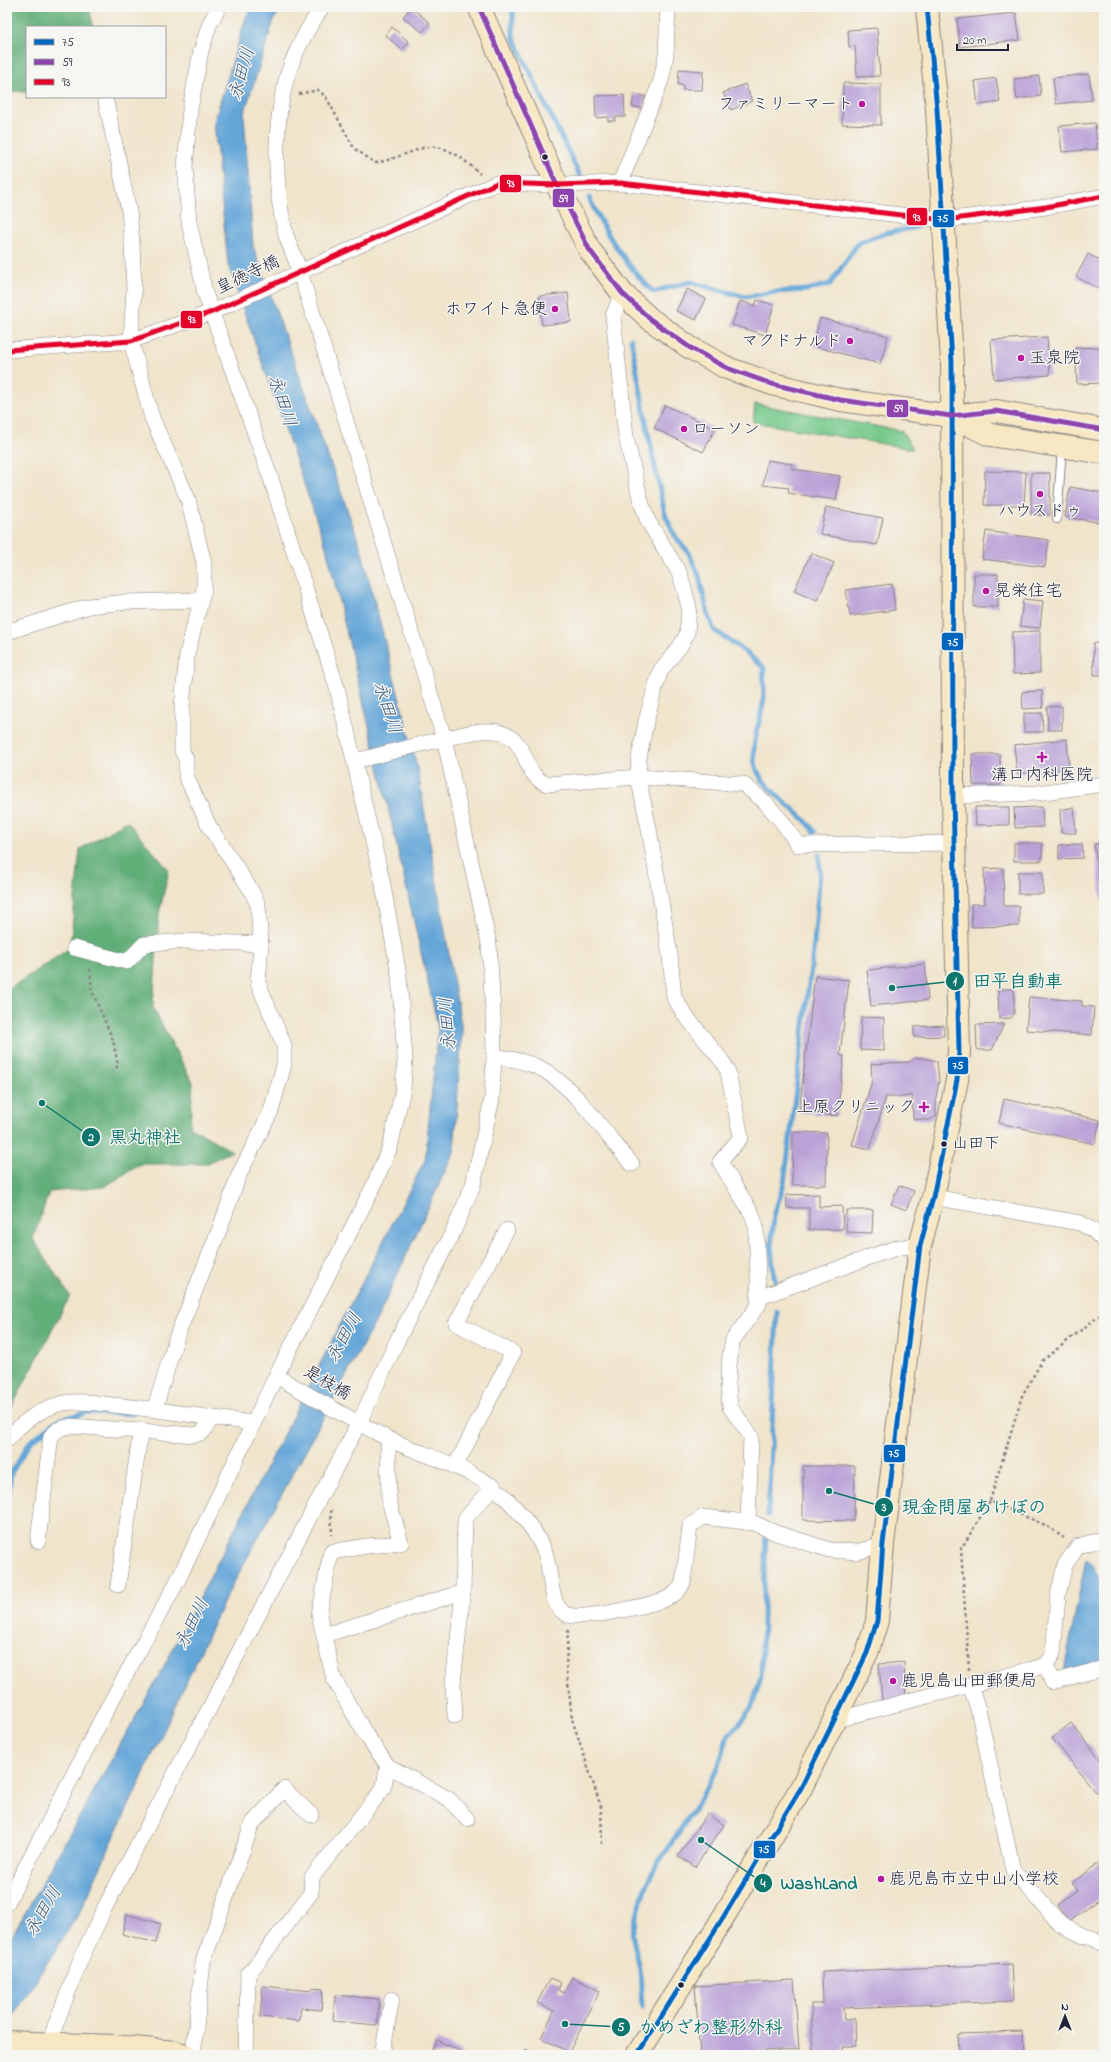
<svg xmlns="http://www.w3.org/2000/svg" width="1111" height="2062" font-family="'Indie Flower','Klee One',sans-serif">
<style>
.green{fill:#77ca8c;stroke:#4c7664}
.forest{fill:#61ae78;stroke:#42685a}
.water{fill:#64a6d8;stroke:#43648a}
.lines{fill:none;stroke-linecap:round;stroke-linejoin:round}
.stream{stroke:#64a6d8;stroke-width:5}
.building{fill:#baa2d7}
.lane-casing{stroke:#898383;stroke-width:10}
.street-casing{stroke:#898383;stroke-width:16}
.secondary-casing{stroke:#898383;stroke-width:24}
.path{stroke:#898383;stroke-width:2.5;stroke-dasharray:3 3;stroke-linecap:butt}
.lane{stroke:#fff;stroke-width:8}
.street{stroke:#fff;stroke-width:15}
.secondary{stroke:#f7e8c3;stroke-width:22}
.bus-1-casing{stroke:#f6f6f2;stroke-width:8}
.bus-2-casing{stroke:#f6f6f2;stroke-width:8}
.bus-3-casing{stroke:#f6f6f2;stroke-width:8}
.bus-1{stroke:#0065bd;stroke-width:5}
.bus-2{stroke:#8e44ad;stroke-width:5}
.bus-3{stroke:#e4002b;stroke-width:5}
.poi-dot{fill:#b5179e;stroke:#f6f6f2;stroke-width:1.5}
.bus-dot{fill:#22223b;stroke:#f6f6f2;stroke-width:1.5}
.labels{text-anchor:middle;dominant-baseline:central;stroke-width:3;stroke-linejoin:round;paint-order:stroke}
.bus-label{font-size:16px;fill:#22223b;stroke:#f6f6f2;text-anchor:start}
.poi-label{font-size:17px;fill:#22223b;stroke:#f6f6f2;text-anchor:start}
.street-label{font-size:17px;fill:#22223b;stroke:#f6f6f2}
.water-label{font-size:18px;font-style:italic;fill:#3c577a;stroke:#f6f6f2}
.leader{fill:none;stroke:#0f766e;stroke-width:1.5}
.callout-dot{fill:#0f766e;stroke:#f6f6f2;stroke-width:1.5}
.mark-label{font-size:12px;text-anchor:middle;font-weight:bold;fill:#fff}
.callout-label{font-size:18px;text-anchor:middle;font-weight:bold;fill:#0f766e;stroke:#f6f6f2;stroke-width:3;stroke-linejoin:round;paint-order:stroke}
.line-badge{stroke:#f6f6f2;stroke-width:1.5}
.badge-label{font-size:11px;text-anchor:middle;font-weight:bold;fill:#fff}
</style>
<rect width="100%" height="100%" fill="#f6f6f2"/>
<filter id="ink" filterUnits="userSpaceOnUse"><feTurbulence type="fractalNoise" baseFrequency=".025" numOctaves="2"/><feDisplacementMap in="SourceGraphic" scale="8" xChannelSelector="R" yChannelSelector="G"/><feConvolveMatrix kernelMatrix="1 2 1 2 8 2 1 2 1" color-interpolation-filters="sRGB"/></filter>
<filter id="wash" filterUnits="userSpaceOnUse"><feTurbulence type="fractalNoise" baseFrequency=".012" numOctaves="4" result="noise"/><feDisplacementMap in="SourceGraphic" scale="16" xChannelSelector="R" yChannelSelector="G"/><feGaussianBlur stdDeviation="0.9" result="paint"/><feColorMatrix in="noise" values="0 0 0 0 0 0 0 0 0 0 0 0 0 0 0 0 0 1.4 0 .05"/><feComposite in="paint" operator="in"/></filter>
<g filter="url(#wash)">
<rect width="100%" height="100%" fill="#f0e4cb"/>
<!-- green -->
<path class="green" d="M755 404 902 431 913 449 753 422Z"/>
<!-- forest -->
<g class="forest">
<path d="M7 7H89L93 27H27V92L7 91Z"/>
<path d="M127 821 169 870 159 914 153 1008 193 1083 190 1127 232 1151 206 1164H141L104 1187 49 1192 33 1239 70 1296 7 1416V990L70 948 80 849Z"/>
</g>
<!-- water -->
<g class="water">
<path d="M252 7H282L274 20 244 114 253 246 361 548 417 767 462 1031 454 1152 379 1315 225 1599 79 1913 7 2026V1945L162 1670 425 1160 438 1027 380 772 326 547 228 265 214 122 246 17Z"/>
<path d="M1086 1559C1109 1577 1104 1633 1104 1661L1064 1671Z"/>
</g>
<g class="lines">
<!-- stream -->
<g class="stream">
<path d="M513 7V37L580 176"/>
<path d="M589 198C606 235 625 263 653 292L690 282 745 297 774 292 807 290 830 284 859 242 887 233 917 227"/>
<path d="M631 339 649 438 665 514 675 536 689 553 699 576 708 614 714 630 743 650 764 668C763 680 765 693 763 704 758 732 744 759 765 783 780 801 802 813 815 832"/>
<path d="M777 1286 774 1276 771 1246 774 1215 784 1184 788 1154 814 943 820 872 819 855"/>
<path d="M7 1512 11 1473 30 1442 57 1421 87 1412 132 1414"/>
<path d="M768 1515 777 1312"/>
<path d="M642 2007 640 1969 632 1934 644 1891 660 1860 700 1800 718 1768 728 1735 741 1722 752 1707 761 1676 766 1537"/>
</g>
</g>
<g id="blocks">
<!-- building -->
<g class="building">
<path d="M411 7 430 23 422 32 403 17Z"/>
<path d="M1016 13 1020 40 960 47 957 19Z"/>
<path d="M392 27 409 42 402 50 385 35Z"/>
<path d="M877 28 880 76 857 77 855 46 849 47 848 30Z"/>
<path d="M679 69 703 71 702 90H683V85H678Z"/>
<path d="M1089 74 1092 100 1056 104 1053 78Z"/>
<path d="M1039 76 1041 96 1017 99 1014 79Z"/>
<path d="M996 78 1000 102 978 105 975 81Z"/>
<path d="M843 83 881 84V125L842 124Z"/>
<path d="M745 84 752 101 731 110 723 93Z"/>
<path d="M634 94 645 96 643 108 632 107Z"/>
<path d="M624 95 625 117H615V121H608V117L596 118 595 96Z"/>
<path d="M1095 123 1097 149 1062 152 1059 126Z"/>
<path d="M1088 254 1104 262V291L1076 277Z"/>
<path d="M687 289 706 299 696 320 676 311Z"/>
<path d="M568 293 571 322 542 325 539 296Z"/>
<path d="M757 300 774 305 765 335 732 325 740 301 755 306Z"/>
<path d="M820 318 888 336 880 364 813 346Z"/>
<path d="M1047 337 1050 375 994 379 991 340Z"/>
<path d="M1104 347V383L1077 384 1075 348Z"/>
<path d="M665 405 715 429 703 452 654 428Z"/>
<path d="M767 460 792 464V469L840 476 836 500 788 493 789 488 763 485Z"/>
<path d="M985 471 1026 472 1024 505H984Z"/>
<rect x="1031" y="473" width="19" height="42"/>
<path d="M1070 487 1104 493V523L1065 517Z"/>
<path d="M826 507 883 518 877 545 820 534Z"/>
<path d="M986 531 1049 540 1045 567 982 559Z"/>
<path d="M811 553 834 563 817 601 794 591Z"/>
<rect x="974" y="574" width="24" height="33"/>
<path d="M892 584 895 610 850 616 846 590Z"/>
<path d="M1023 599 1043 601 1040 628 1020 626Z"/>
<path d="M1040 631V673L1013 674 1012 632Z"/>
<path d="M1093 643H1104V675H1094Z"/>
<path d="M1042 691 1043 708 1023 709 1022 692Z"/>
<path d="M1062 706V730H1048L1047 707Z"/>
<path d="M1024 713H1042L1043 732H1024Z"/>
<path d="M1067 739 1069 769 1017 774 1014 745Z"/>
<path d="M972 754H1000V785H973Z"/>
<path d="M975 807H1009V825H976Z"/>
<path d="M1042 807 1043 827 1015 828 1014 808Z"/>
<path d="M1074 808 1076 833H1061L1060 809Z"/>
<rect x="1014" y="843" width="28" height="18"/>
<path d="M1104 843V901H1102L1094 844Z"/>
<path d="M1082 844 1083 858 1059 859V845Z"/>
<path d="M1003 868 1004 906H1019V926L972 927 971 904H985L984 869Z"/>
<rect x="1018" y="872" width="25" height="22"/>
<path d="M925 964 928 1000 871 1006 867 970Z"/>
<path d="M815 976 849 980 840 1055 844 1056 837 1116 799 1112Z"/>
<path d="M998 989H1014V1014L1011 1018 999 1019Z"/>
<path d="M1029 997 1082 1001V1006L1094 1007 1092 1035 1026 1030Z"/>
<path d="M861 1017 884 1018V1051L860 1050Z"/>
<path d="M1004 1024 992 1050H977L976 1025Z"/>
<path d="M944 1025V1036L914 1037V1027Z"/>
<path d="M915 1058H924L937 1061 939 1081 936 1097V1116L930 1120 913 1119 912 1095 904 1097H886L870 1149 852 1145 872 1081 871 1064 910 1062Z"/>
<path d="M1004 1099 1100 1120 1095 1144 999 1123Z"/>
<path d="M793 1132 827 1133 826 1185H792Z"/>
<path d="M899 1185 914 1191 906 1210 891 1204Z"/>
<path d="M819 1194V1207L842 1206 843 1229 809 1230V1208H787L786 1195Z"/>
<path d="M846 1210H873L872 1233 846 1232Z"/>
<path d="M803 1466H855L854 1521 803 1520Z"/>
<path d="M904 1662 906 1698 882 1700 879 1664Z"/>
<path d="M1071 1723 1104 1764V1802L1052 1738Z"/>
<path d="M707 1814 724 1825 695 1867 678 1856Z"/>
<path d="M1104 1859V1896L1069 1922 1057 1905 1077 1890 1072 1883Z"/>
<path d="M127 1914 161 1924 156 1943 122 1934Z"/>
<path d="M1011 1964 1013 2001 843 2008 844 2020 855 2019 856 2046H843L844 2055H813L811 2004H823L822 1972Z"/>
<path d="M572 1977 600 1991 569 2052 541 2038 554 2011 537 2003 550 1978 561 1983 558 1990 564 1993Z"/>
<path d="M794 1980 799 2049 700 2055 695 1986Z"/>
<path d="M263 1986 312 1991V1988L323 1989 321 2010 301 2008 299 2021 260 2017Z"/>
<path d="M335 1995 379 1999 377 2025 333 2021Z"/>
<path d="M1022 2032 1023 2055H959L958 2034Z"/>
<path d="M437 2040 462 2052 461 2055H430Z"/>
<path d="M526 2049 538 2055H523Z"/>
</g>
</g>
</g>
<g filter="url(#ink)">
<use href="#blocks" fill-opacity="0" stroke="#898383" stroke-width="1"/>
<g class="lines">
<!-- lane casing -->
<g class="lane-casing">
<path id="lane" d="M1057 519 1062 448"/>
</g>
<!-- street casing -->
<g class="street-casing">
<g id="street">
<path d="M105 97 129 211 132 243 134 289 131 341 152 418 188 499 204 563V589L187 654 182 707V751L186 759V776L208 824 251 890 258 905 261 944 258 983 284 1045V1065L271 1111 239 1175 220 1228 177 1336 155 1408"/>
<path d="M620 183 661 81 666 55 668 7"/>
<path d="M622 293 613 316 626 437 641 502 648 521 680 574 689 607 687 634 681 645 661 670 655 688 646 721 639 758 638 777 649 829 670 955 674 997 685 1015 723 1062 728 1072 741 1137 720 1162 752 1214 756 1227 759 1304 733 1340 730 1354 728 1383 730 1407 751 1436 748 1523"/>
<path d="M7 350 131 341 212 312 497 183 557 185 620 183 945 220 1046 207 1104 196"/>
<path d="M7 632 89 606 126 602 201 600"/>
<path d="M355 761C389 753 422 743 456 736 468 733 480 730 492 731 499 731 509 735 514 740 529 754 526 777 547 784L638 777 743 784 765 802 783 823 798 845 954 843"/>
<path d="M953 796 1037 793 1104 784"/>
<path d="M74 948 127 962 144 944 187 941 261 944"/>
<path d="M494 1056C512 1059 532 1062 547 1072 583 1096 604 1134 632 1164"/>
<path d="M933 1197 1080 1223 1094 1231 1104 1241"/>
<path d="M758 1298 881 1253 900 1247 920 1246"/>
<path d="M276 1376C313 1397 349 1419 387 1438 423 1456 480 1470 507 1499 522 1515 537 1532 545 1553 552 1570 548 1608 568 1615 583 1620 646 1606 663 1600 672 1597 679 1592 683 1583L690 1526 703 1517 754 1523 776 1533 830 1550 857 1552 883 1544"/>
<path d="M388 1439 389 1501 401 1543 367 1546 331 1552 319 1615 334 1679 366 1735 388 1766 449 1799 467 1819"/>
<path d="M7 1440C22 1422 40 1408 64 1403 79 1400 97 1403 112 1405 160 1409 206 1418 254 1423"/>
<path d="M455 1467 513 1353 456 1323 507 1230"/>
<path d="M38 1541 51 1436 59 1429 71 1426 195 1435 203 1432 211 1419"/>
<path d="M118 1585 141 1430"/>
<path d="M324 1635 463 1592"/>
<path d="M1046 1664 1052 1682 1104 1668"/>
<path d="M970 1685 978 1709 1013 1870 1061 1925 1084 1936 1095 1939 1104 1945"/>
<path d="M455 1716 453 1683 463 1592 465 1519 494 1486"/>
<path d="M835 1720 1040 1667 1046 1664 1053 1654 1058 1595 1065 1565 1078 1546 1104 1539"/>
<path d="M7 1903 108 1707 177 1582 276 1376 373 1187 390 1147 403 1089 405 1058 399 975 382 880 337 688 270 476 205 293 189 222 185 167 190 109 201 51 210 23 219 7"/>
<path d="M44 2055 80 1961 104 1909 359 1423 397 1341 455 1228 473 1185 492 1099 494 1056 493 1012 489 944 444 738 300 272C296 260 290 247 286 235 272 182 273 105 295 55 302 38 312 22 322 7"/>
<path d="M193 2055 203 1962 252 1824 284 1789 311 1815"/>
<path d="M246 2055 248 1975 311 1893 312 1877 383 1789 388 1766"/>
<path d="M382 2055 392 1999"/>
</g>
</g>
<!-- secondary casing -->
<g class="secondary-casing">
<g id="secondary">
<path d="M479 7 557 185 589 249 622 293 650 319 689 347 727 368 772 384 841 400 951 416 996 411 1104 430"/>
<path d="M951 416 990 435 1104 453"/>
<path d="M7 2042 113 2046 175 2052 186 2055"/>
<path d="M637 2055 718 1926 801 1788 867 1653 877 1621 883 1544 920 1246 933 1197 957 1080 959 1051 953 796 952 362 937 109 927 7"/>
</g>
</g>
<!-- path -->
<g class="path">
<path d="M299 94 318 90 326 97 354 148 375 163C392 160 406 153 423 148 445 142 465 160 480 174"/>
<path d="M90 969 92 991 113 1040 118 1066 112 1071"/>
<path d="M990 1501 1022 1396 1042 1361 1104 1312"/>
<path d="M331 1510 332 1535"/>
<path d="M568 1630 566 1664 572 1719 601 1807 602 1845"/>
<path d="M969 1670 961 1549 990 1501 1047 1526 1064 1538"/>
</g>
<!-- lane -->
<use href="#lane" class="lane"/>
<!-- street -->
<use href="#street" class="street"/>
<!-- secondary -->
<use href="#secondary" class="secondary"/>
<!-- bus-1 casing -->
<g class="bus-1-casing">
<path id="bus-1" d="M637 2055 718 1926 801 1788 867 1653 877 1621 883 1544 920 1246 933 1197 957 1080 959 1051 953 796 952 362 937 109 927 7"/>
</g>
<!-- bus-2 casing -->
<g class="bus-2-casing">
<path id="bus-2" d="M479 7 557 185 589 249 622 293 650 319 689 347 727 368 772 384 841 400 951 416 996 411 1104 430"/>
</g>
<!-- bus-3 casing -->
<g class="bus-3-casing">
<path id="bus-3" d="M7 350 131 341 212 312 497 183 557 185 620 183 945 220 1046 207 1104 196"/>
</g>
<!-- bus-1 -->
<use href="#bus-1" class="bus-1"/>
<!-- bus-2 -->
<use href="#bus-2" class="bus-2"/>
<!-- bus-3 -->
<use href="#bus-3" class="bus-3"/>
</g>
</g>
<!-- markers -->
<g class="poi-dot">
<circle cx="862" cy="104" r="4"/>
<circle cx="555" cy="309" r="4"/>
<circle cx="850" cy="341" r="4"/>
<circle cx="1021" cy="358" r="4"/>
<circle cx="684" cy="429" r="4"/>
<circle cx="1040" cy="494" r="4"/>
<circle cx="986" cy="591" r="4"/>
<path d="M1040 751h4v4h4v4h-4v4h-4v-4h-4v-4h4z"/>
<path d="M922 1101h4v4h4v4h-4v4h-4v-4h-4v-4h4z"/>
<circle cx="893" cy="1681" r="4"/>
<circle cx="881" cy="1879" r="4"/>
</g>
<g class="bus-dot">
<circle cx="545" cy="157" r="3.5"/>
<circle cx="944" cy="1144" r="3.5"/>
<circle cx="681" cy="1985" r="3.5"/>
</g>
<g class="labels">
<!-- bus labels -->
<g class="bus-label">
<text x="952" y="1144">山田下</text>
</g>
<!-- poi labels -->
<g class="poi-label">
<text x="854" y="104" text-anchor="end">ファミリーマート</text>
<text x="547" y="309" text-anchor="end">ホワイト急便</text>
<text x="842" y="341" text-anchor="end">マクドナルド</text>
<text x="1029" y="358">玉泉院</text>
<text x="692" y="429">ローソン</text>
<text x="1040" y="511" text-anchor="middle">ハウスドゥ</text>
<text x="994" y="591">晃栄住宅</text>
<text x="1042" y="775" text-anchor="middle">溝口内科医院</text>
<text x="915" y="1107" text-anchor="end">上原クリニック</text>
<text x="901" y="1681">鹿児島山田郵便局</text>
<text x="889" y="1879">鹿児島市立中山小学校</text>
</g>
<!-- street labels -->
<g class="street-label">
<text transform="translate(248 275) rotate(-25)">皇徳寺橋</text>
<text transform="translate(327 1383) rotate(30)">是枝橋</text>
</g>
<!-- water labels -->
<g class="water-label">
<text transform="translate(243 74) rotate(-74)">永田川</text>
<text transform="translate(281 401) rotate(72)">永田川</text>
<text transform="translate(386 708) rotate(72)">永田川</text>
<text transform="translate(449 1024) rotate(-94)">永田川</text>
<text transform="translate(345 1338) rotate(-61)">永田川</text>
<text transform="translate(193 1624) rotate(-64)">永田川</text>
<text transform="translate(44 1912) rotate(-59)">永田川</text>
</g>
</g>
<!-- callouts -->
<path class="leader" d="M892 988L955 981M42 1103L91 1137M829 1491L884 1507M701 1840L763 1883M565 2024L621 2027"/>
<g class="callout-dot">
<circle cx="892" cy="988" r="4"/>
<circle cx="42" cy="1103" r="4"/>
<circle cx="829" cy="1491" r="4"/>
<circle cx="701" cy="1840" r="4"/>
<circle cx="565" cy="2024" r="4"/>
<circle cx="955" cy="981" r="10"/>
<circle cx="91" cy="1137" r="10"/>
<circle cx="884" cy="1507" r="10"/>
<circle cx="763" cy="1883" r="10"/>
<circle cx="621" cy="2027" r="10"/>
</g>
<g class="mark-label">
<text x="955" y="985">1</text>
<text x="91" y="1141">2</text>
<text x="884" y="1511">3</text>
<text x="763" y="1887">4</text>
<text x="621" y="2031">5</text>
</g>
<g class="callout-label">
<text x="1018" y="987">田平自動車</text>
<text x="145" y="1143">黒丸神社</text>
<text x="974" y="1513">現金問屋あけぼの</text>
<text x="819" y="1889">WashLand</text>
<text x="711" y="2033">かめざわ整形外科</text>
</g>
<g class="line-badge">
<rect x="499" y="174" width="23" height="19" rx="4" fill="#e4002b"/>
<rect x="552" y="188" width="23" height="20" rx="4" fill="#8e44ad"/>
<rect x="906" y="207" width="22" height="19" rx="4" fill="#e4002b"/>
<rect x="932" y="209" width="23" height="19" rx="4" fill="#0065bd"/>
<rect x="180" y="310" width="23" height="19" rx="4" fill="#e4002b"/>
<rect x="886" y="399" width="23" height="19" rx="4" fill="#8e44ad"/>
<rect x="941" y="632" width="23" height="19" rx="4" fill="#0065bd"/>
<rect x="947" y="1056" width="22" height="19" rx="4" fill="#0065bd"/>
<rect x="883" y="1444" width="23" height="19" rx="4" fill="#0065bd"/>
<rect x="753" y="1840" width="23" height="19" rx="4" fill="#0065bd"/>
</g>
<g class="badge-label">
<text x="511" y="187">93</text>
<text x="563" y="202">59</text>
<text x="917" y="221">93</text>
<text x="943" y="222">75</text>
<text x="192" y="323">93</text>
<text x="898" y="412">59</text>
<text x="953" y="646">75</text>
<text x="958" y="1069">75</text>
<text x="894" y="1457">75</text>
<text x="764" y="1853">75</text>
</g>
<!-- margin -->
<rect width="1111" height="2062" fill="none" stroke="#f6f6f2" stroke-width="24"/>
<!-- legend -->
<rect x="26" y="26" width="140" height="72" fill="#f6f6f2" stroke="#a1a1a9"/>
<rect x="34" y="39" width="20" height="6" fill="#0065bd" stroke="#a1a1a9"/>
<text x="62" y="46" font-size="12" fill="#22223b">75</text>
<rect x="34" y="59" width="20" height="6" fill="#8e44ad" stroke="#a1a1a9"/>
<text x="62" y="66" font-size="12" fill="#22223b">59</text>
<rect x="34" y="79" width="20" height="6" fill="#e4002b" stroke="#a1a1a9"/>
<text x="62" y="86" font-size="12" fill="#22223b">93</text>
<!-- north arrow -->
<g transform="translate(1065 2016)" stroke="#f6f6f2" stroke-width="3" paint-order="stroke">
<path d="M0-3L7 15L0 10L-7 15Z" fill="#22223b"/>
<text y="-6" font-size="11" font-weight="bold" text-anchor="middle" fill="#22223b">N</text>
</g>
<!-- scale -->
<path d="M957 44v6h51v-6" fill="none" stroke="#22223b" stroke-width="2"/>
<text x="963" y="44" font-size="12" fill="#22223b" stroke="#f6f6f2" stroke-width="3" paint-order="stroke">20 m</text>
</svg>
